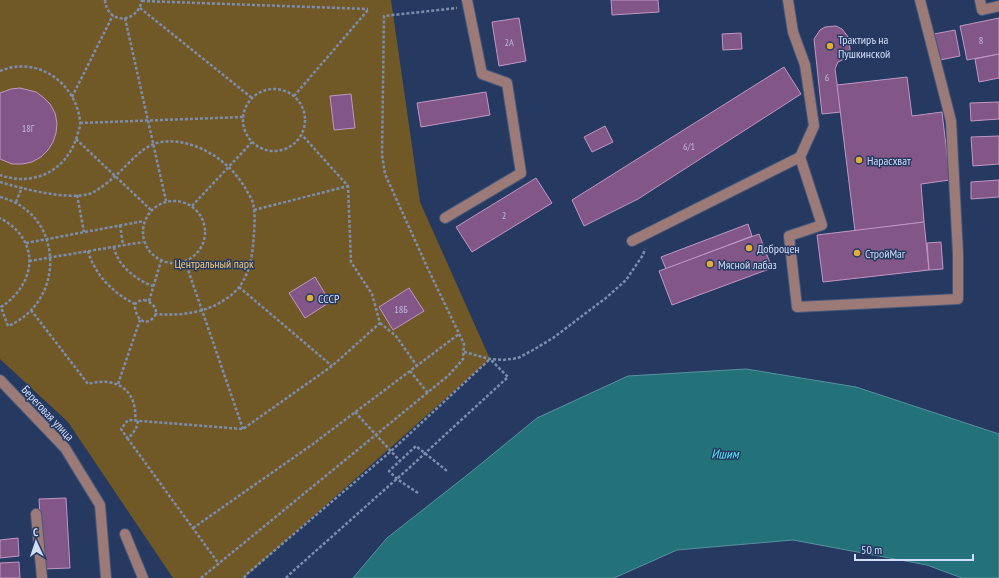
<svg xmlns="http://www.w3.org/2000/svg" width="999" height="578" font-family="'PT Sans Narrow',sans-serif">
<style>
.green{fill:#705926}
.water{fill:#237279;stroke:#57929f}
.building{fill:#835688;stroke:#c098c3}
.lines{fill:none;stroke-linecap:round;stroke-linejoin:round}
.minor-casing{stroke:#44577c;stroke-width:12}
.path{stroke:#7d8dae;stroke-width:2.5;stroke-dasharray:3 2;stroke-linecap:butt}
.minor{stroke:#9b7a77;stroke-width:10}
.poi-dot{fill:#e3ae35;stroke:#253961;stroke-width:1.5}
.labels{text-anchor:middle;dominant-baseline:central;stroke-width:3;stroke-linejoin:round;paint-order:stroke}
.number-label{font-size:10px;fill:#bebcdc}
.poi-label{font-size:12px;fill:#d1def8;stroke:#253961;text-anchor:start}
.park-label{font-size:12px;fill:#f9cb6e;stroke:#253961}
.street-label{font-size:12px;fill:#d1def8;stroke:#253961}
.water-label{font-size:13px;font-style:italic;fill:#55e7f4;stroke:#253961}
</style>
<rect width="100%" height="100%" fill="#253961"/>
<!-- green -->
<path class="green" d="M0 0H391L420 202 490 359 244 578H173L68 422 0 359Z"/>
<!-- water -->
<path class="water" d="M746 369 856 387 999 434V578H962L927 565 793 540 677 550 614 578H353L387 538 471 472 537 418 628 376Z"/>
<!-- building -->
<g class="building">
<path d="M611 0H658L659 12 612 15Z"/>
<path d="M519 18 526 61 499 66 492 22Z"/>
<path d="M999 18V54L967 60 960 26Z"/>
<path d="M836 26 842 29 849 38 850 50 844 59 838 62 835 69 841 112 822 114 814 39 820 30 825 27Z"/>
<path d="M955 30 960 56 940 60 934 34Z"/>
<path d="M741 33 742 49 723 50 722 34Z"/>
<path d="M999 54V78L979 82 975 59Z"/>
<path d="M784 67 801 94 638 199 584 226 572 200Z"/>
<path d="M907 77 912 116 942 112 950 180 921 184 924 222 855 231 837 85Z"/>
<path d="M20 88 36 92 43 97 50 104 55 113 57 123 56 133 53 142 48 150 41 157 32 162 22 164H12L0 159V93L11 89Z"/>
<path d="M486 92 490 115 421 127 417 103Z"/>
<path d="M351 94 355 128 334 130 330 96Z"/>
<path d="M999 102V119L971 121 970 103Z"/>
<path d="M605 126 613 142 592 152 584 137Z"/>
<path d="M999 136V164L973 166 971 137Z"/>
<path d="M536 178 552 203 472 252 456 227Z"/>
<path d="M999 180V197L971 199V182Z"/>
<path d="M924 222 929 270 823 282 817 235Z"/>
<path d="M748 224 752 236 666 269 661 257Z"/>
<path d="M759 234 772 268 672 305 659 271Z"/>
<path d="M941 242 943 269 929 270 927 243Z"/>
<path d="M315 277 330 302 305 318 289 293Z"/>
<path d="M409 288 424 311 393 330 379 307Z"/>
<path d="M66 498 70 568 43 569 39 499Z"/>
<path d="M18 538 19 556 0 558V540Z"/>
<path d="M19 562 20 578H0V563Z"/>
</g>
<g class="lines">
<!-- minor casing -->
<g class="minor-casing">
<g id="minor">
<path d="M980 0 982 10 999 6"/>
<path d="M800 157 822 225 789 236 797 307 958 299V254L951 121 920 0"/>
<path d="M445 218 521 173 507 83 482 74 467 0"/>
<path d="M632 241 800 157 814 126 805 65 793 32 788 0"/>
<path d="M0 380 65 448 100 505 106 578"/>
<path d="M36 514 42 578"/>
<path d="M125 534 143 578"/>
</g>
</g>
<!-- path -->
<g class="path">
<path d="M105 0C107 24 137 25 142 0"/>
<path d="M142 1 368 9"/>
<path d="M140 8 252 98"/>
<path d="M125 18 166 201"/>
<path d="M0 71C37 55 76 83 80 121 81 126 78 132 77 136 67 171 33 187 0 175"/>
<circle cx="274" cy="120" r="31"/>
<path d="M294 96 368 10"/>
<path d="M72 97 113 15"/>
<path d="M80 123 243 117"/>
<path d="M76 139 151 210"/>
<path d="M0 182C23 189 66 200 89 194 97 191 101 187 107 183 138 159 145 131 192 145 216 153 236 170 248 193 250 196 252 200 253 203 256 217 254 232 253 246 251 265 246 284 230 296 208 313 182 316 155 314"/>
<path d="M77 195 84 232"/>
<path d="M0 197C64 213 67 301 8 326L1 307C37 283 41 240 0 218"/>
<circle cx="174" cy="232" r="31"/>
<path d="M16 202 22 187"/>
<path d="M192 206 252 142"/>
<path d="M254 210 348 186"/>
<path d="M120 225 123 245"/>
<path d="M26 243 144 221"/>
<path d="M114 247C117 265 136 280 153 286"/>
<path d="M88 251C95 275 113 293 135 304"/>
<path d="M29 261 143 242"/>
<path d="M185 261 243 429"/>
<path d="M239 287 332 366"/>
<path d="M144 300C153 302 161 312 152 319 141 328 134 312 135 304L139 301Z"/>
<path d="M149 301 161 261"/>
<path d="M31 310 88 384C116 376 138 390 135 421"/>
<path d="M380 323 396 336 417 366"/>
<path d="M464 352 490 359 503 360 518 358 533 350 553 338 607 297 626 280 643 255 645 249"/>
<path d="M410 371 428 393"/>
<path d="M118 384 140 320"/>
<path d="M355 412 400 461"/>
<path d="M138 421 136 429 128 439 219 564"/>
<path d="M128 439 121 429 128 420 243 429 332 366 380 323 372 294 351 262 348 186 302 135"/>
<path d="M418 493 397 479 389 471 416 446 447 471"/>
<path d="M193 528 313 444 459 334"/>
<path d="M201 578 449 375 463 359 464 344 428 269 385 174 382 155 384 16 457 8"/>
<path d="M244 578 247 574 390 452 490 359"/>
<path d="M286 578 291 573 409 468 508 377 490 359"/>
</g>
<!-- minor -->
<use href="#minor" class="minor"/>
</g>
<!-- markers -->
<g class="poi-dot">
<circle cx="830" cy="46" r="4"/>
<circle cx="859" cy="160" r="4"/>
<circle cx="749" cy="248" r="4"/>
<circle cx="857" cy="253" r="4"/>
<circle cx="710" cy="264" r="4"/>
<circle cx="310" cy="298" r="4"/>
</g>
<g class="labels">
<!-- number labels -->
<g class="number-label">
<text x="981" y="40">8</text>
<text x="509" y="42">2А</text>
<text x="827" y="77">6</text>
<text x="28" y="128">18Г</text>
<text x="689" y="146">6/1</text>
<text x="504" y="215">2</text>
<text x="401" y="309">18Б</text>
</g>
<!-- poi labels -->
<g class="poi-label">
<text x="838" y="39">Трактиръ на<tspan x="838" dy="14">Пушкинской</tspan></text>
<text x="867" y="160">Нарасхват</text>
<text x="757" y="248">Доброцен</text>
<text x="865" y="253">СтройМаг</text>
<text x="718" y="264">Мясной лабаз</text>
<text x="318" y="298">СССР</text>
</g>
<!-- park labels -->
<g class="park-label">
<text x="214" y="263">Центральный парк</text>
</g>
<!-- street labels -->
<g class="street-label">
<text transform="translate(48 413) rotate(47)">Береговая улица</text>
</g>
<!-- water labels -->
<g class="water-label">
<text transform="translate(725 454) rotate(1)">Ишим</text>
</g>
</g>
<!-- north arrow -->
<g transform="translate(36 542) rotate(357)" stroke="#253961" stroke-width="3" paint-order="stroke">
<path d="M0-3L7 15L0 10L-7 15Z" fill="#d1def8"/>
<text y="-6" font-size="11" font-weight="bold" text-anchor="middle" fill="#d1def8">С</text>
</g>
<!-- scale -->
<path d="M855 554v6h118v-6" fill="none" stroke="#d1def8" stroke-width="2"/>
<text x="861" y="554" font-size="12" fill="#d1def8" stroke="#253961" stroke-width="3" paint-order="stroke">50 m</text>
</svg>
